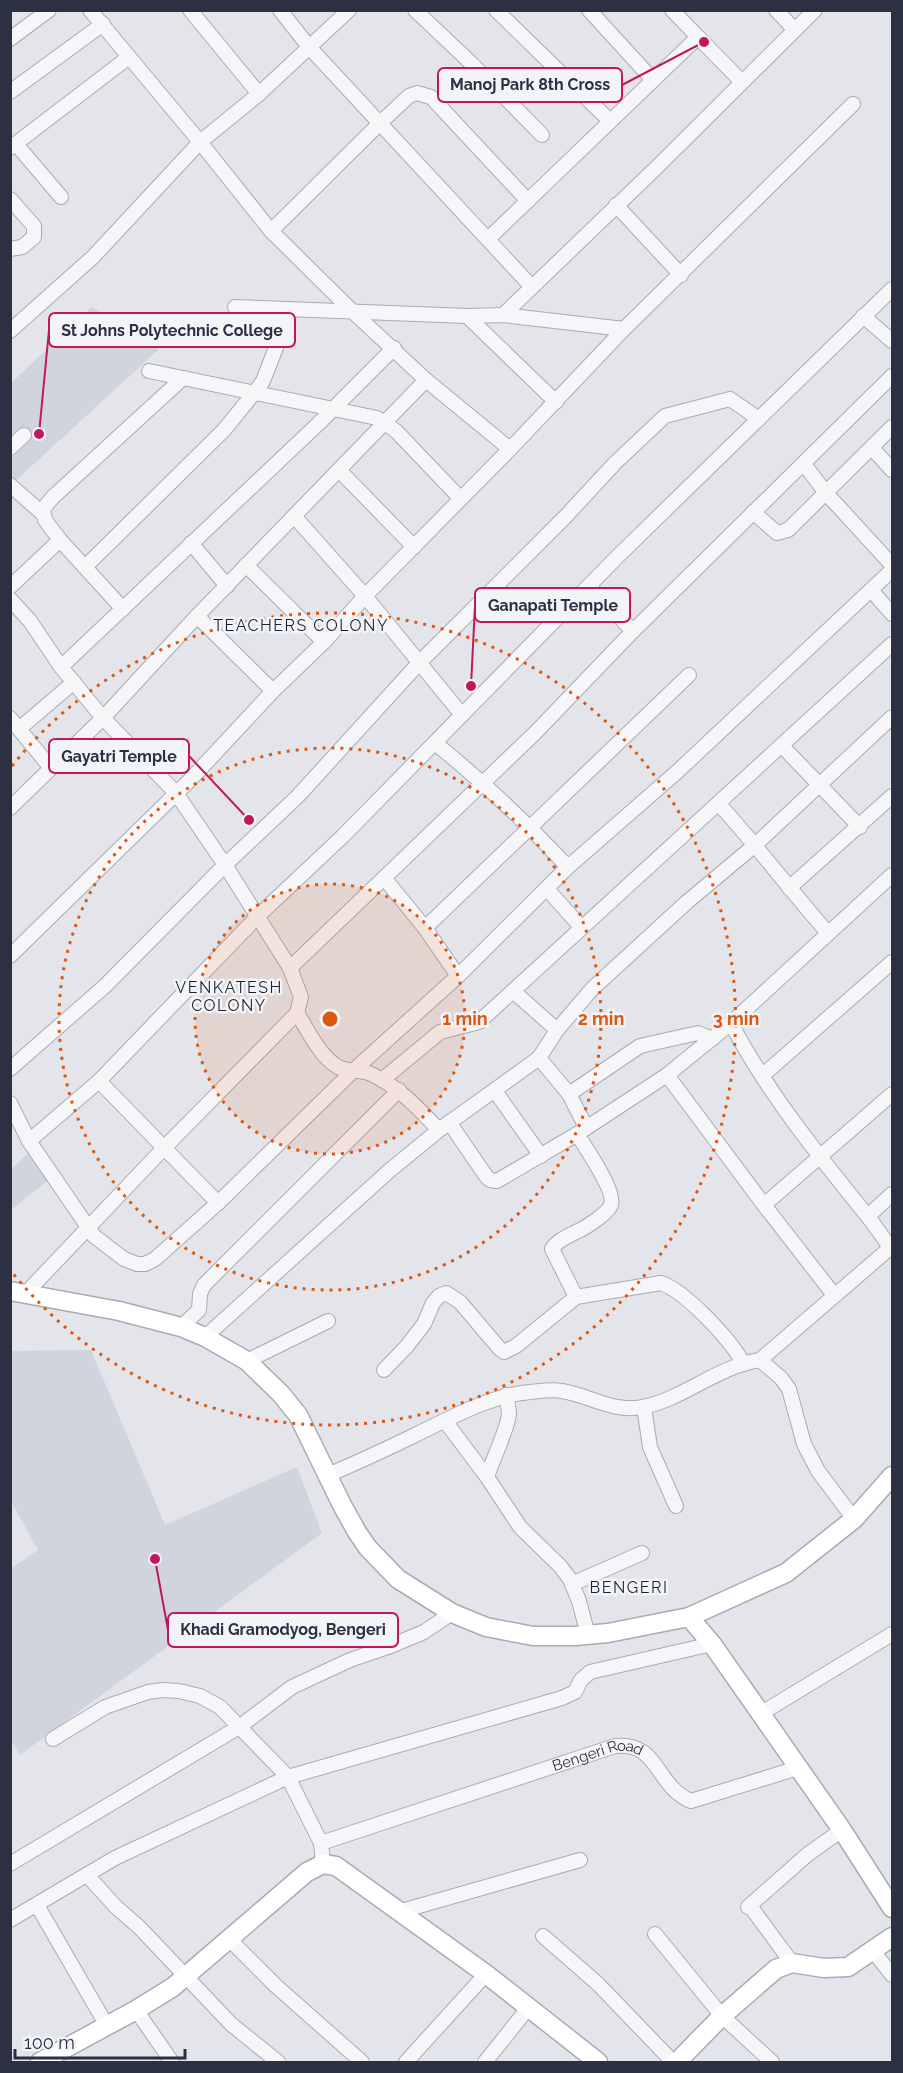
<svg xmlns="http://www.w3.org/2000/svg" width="903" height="2073" font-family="Raleway,sans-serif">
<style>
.built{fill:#d1d4dd}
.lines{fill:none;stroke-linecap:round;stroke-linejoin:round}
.street-casing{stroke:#a8abb5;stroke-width:16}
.secondary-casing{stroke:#a8abb5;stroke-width:21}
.street{stroke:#f6f6f9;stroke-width:14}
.secondary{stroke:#fff;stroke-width:18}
.ring{fill:none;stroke:#df570f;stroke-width:3;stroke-dasharray:3 6}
.labels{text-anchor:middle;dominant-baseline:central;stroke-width:5;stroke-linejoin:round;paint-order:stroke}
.street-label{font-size:15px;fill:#2b3043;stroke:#f3f4f8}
.neighbourhood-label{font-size:16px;letter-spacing:1.5px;fill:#1d2134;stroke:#f3f4f8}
.centre{fill:#df570f;stroke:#f3f4f8;stroke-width:3}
.ring-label{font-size:18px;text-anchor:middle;font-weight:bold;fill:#df570f;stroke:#f3f4f8;stroke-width:5;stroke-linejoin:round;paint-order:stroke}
.leader{fill:none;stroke:#c2185b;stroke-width:2}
.callout-dot{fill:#c2185b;stroke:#f3f4f8;stroke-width:2}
.callout{fill:#f3f4f8;stroke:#c2185b;stroke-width:2}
.callout-label{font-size:16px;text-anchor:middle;font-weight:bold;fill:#2b3043}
</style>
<rect width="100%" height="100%" fill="#e3e5eb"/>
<!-- built -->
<g class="built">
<path d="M92 307 159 349 11 485V383Z"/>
<path d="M31 1151 47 1181 11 1210V1169Z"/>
<path d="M91 1350 165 1525 297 1467 322 1533 20 1755 11 1741 10 1569 38 1550 11 1501V1351Z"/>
</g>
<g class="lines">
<!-- street casing -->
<g class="street-casing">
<g id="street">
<path d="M90 10 200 142 271 231 352 311 426 380 510 449"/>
<path d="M190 10 259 94"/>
<path d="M280 10 309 47 531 286"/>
<path d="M415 10 472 64 542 135"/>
<path d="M496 10 610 121"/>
<path d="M589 10 653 80"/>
<path d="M672 10 698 37"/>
<path d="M776 10 795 30"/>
<path d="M10 39 49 10"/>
<path d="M10 92 103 24"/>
<path d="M16 144 61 197"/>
<path d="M10 148 129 57"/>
<path d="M10 199 34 226V237L22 247 10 249"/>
<path d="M616 205 681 275"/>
<path d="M271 231 379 124 409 96 417 93 431 97 528 201"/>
<path d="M488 239 698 37 742 82"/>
<path d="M235 307 467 316 503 315 624 329"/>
<path d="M503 315 656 168 815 10"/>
<path d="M467 316 556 402"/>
<path d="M863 316 892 341"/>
<path d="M10 331 93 257 200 142 259 94 349 10"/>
<path d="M149 371 377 418 396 431 460 498"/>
<path d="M10 448 24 435"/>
<path d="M872 448 892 470"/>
<path d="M804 464 826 493 892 565"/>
<path d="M339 470 414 547"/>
<path d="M10 485 43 514"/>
<path d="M753 512 777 533 788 530 892 427"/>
<path d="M294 516 365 596 462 715"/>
<path d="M191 543 227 586"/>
<path d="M246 565 324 642"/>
<path d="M86 566 224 430 255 392 263 381 291 309"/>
<path d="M589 586 633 631"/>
<path d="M10 587 60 540"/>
<path d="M871 590 892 614"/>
<path d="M10 599 30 621 61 667 103 718 176 793 225 865 290 968 301 997 297 1013 164 1148 25 1294"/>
<path d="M123 609 60 540 45 520 43 509 53 497 183 378"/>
<path d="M197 616 273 691"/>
<path d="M61 667 318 424 394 348"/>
<path d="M10 718 51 768"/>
<path d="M19 729 74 682"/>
<path d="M435 743C483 782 526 822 568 867"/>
<path d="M782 746 860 827"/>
<path d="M719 804C757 846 791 891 828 933"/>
<path d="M10 808 103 718 197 616 426 380"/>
<path d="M892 875 731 1023C765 1089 818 1155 865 1213 875 1225 883 1238 892 1250"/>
<path d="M385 879 425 928 458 976"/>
<path d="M789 888 892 796"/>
<path d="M547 889 581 927"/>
<path d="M425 928 689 675"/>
<path d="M10 956 190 780 273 691 324 642 365 596 510 449 624 329 853 104"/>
<path d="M290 968 536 732 633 631 892 376"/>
<path d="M513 991 557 1030"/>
<path d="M297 1013C308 1030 318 1053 335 1065 345 1073 360 1069 371 1074 399 1087 418 1108 439 1130"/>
<path d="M539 1058 569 1094 586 1127"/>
<path d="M10 1069 105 986 225 865 298 796 419 663 567 515 615 463 665 416 730 399 759 419"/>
<path d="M667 1075 764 1205 834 1295"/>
<path d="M763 1075 892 962"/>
<path d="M382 1080 440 1032 479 1022 892 644"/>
<path d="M99 1081 218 1203"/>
<path d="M495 1091 541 1156"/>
<path d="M569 1094 640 1046 698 1033 712 1039"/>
<path d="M10 1103 29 1141 94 1236 124 1259 137 1264H145L155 1259 218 1203 354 1070 458 976 568 867 678 771 892 570"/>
<path d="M449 1122 486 1176 490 1180 497 1181 577 1134 667 1075 731 1023"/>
<path d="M29 1141 99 1081 257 917 343 836 617 557 892 289"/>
<path d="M764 1205 892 1094"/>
<path d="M868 1216 892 1194"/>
<path d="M576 1297 552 1249C557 1240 569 1236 578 1231 587 1227 608 1213 611 1205 616 1191 585 1147 577 1134"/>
<path d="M181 1327 199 1310 200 1294 204 1285 399 1090"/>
<path d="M205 1337 389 1171 439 1130 539 1058 557 1030 592 989 687 902 755 845 892 717"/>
<path d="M760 1360 890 1248"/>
<path d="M247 1361 328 1321"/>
<path d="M384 1370 407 1346 424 1324 433 1303 439 1296 446 1293 460 1302 499 1348 504 1352 516 1346 576 1297 661 1283C685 1291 731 1340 743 1363"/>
<path d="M644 1407 650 1447 676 1506"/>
<path d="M445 1421 487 1477 520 1527 560 1566 570 1579 579 1601 588 1635"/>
<path d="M328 1475C358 1462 387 1449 415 1435 453 1417 488 1396 530 1392 540 1391 552 1389 562 1391 589 1395 613 1413 642 1407 682 1400 718 1366 760 1360L781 1378 789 1389 804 1444 818 1471 854 1519"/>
<path d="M487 1477C492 1461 508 1428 509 1414 509 1408 507 1402 506 1395"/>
<path d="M572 1584 642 1553"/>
<path d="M760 1714 892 1634"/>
<path d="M53 1739 105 1707 148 1692 163 1690 179 1691 200 1696 220 1707 288 1777 321 1843 323 1864"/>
<path id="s1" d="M321 1843 615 1746C659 1741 655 1786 691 1801L798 1768"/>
<path d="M10 1864 239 1727 292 1687 350 1660 388 1647 424 1632 452 1613"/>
<path d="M87 1875 116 1907 139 1927 231 2024 278 2062"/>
<path d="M37 1905 107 2026"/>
<path d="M748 1907 808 1854 842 1830"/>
<path d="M753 1910 792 1963"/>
<path d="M398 1912 580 1860"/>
<path d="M10 1920 115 1858 288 1777 562 1698 575 1692 581 1680 590 1672 712 1644"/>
<path d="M655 1934 722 2016 772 2062"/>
<path d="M543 1936 598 1984 673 2062"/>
<path d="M228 1938 276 1986 362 2062"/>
<path d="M873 1951 892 1975"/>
<path d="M136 2010 172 2062"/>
<path d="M406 2062 486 1974"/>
<path d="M485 2062 529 2007"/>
</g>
</g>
<!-- secondary casing -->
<g class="secondary-casing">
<g id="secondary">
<path d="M10 1291 119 1311 181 1327 205 1337 247 1361 281 1394 298 1415 342 1505 357 1532 368 1548 398 1579 452 1613 486 1627 533 1636H575L608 1633 689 1617 786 1573 854 1519 892 1476"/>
<path d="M689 1617 712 1644 842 1830 892 1908"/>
<path d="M40 2062 136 2010 173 1987 307 1872 323 1864 336 1866 486 1974 598 2062"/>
<path d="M677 2062 722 2016 776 1969 792 1963 824 1968 848 1967 892 1937"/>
</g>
</g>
<!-- street -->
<use href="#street" class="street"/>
<!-- secondary -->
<use href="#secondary" class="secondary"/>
</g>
<!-- distance rings -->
<circle cx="330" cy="1019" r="135" fill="#df570f" fill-opacity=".12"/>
<g class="ring">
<circle cx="330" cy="1019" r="135"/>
<circle cx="330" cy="1019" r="271"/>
<path d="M12 766A406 406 0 1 1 12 1272"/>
</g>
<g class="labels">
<!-- street labels -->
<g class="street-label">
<text stroke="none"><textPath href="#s1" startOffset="291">Bengeri Road</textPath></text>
</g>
<!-- neighbourhood labels -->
<g class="neighbourhood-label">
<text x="301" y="625">TEACHERS COLONY</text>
<text x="229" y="987">VENKATESH<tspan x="229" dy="18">COLONY</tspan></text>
<text x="629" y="1587">BENGERI</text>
</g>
</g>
<circle cx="330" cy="1019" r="9" class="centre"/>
<g class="ring-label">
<text x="465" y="1025">1 min</text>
<text x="601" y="1025">2 min</text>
<text x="736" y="1025">3 min</text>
</g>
<!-- callouts -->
<path class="leader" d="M704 42L622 85M39 434L49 330M471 686L475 605M249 820L189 756M155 1559L168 1630"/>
<g class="callout-dot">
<circle cx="704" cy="42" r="6"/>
<circle cx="39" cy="434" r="6"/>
<circle cx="471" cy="686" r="6"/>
<circle cx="249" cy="820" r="6"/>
<circle cx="155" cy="1559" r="6"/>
</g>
<g class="callout">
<rect x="438" y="68" width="184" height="34" rx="6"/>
<rect x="49" y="313" width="246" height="34" rx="6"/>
<rect x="475" y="588" width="155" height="34" rx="6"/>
<rect x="49" y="739" width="140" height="34" rx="6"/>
<rect x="168" y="1613" width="230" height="34" rx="6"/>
</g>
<g class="callout-label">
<text x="530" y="90">Manoj Park 8th Cross</text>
<text x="172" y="336">St Johns Polytechnic College</text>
<text x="553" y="611">Ganapati Temple</text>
<text x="119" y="762">Gayatri Temple</text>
<text x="283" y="1635">Khadi Gramodyog, Bengeri</text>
</g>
<!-- border -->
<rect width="903" height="2073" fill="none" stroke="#2b3043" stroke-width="24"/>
<!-- scale -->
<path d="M15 2049v9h170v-9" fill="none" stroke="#2b3043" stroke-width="3"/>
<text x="24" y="2049" font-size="18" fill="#2b3043" stroke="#f3f4f8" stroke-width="4.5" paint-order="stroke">100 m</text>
</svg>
